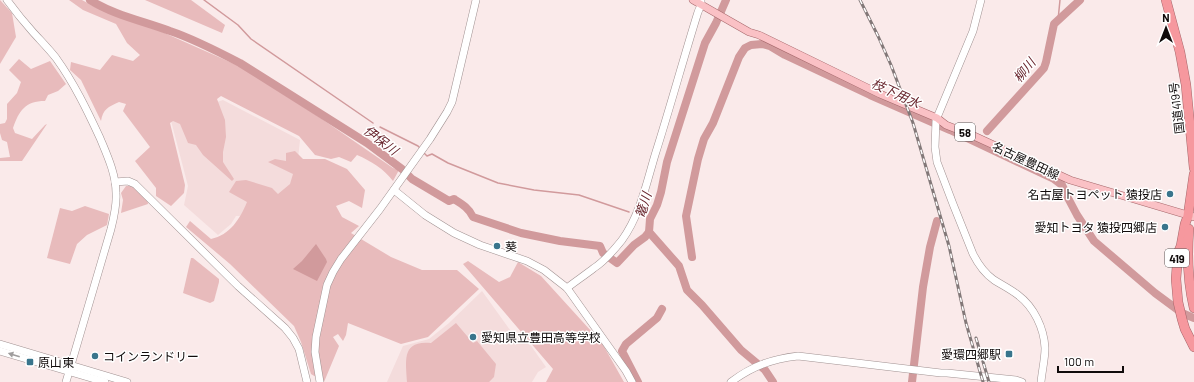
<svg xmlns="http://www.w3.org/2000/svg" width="1194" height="382" font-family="Barlow,'Noto Sans JP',sans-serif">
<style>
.built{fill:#f4dcdc}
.green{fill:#e8bbbc}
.water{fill:#d19a9c}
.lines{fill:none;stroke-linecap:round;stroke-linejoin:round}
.stream{stroke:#d19a9c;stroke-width:1.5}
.river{stroke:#d19a9c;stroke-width:8}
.secondary-casing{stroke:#a19292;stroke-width:8}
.primary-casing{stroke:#a6676b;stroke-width:8}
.highway-casing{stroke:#a6676b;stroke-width:10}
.secondary{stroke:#fff;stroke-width:7}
.primary{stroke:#fac1c5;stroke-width:7}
.highway{stroke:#f6989e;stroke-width:9}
.rail-casing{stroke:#827878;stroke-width:3}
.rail{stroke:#fff;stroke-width:1.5;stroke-dasharray:4.5;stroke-linecap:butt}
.oneway{fill:#9f9d9d}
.poi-dot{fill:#39758c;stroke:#fff;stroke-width:1.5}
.labels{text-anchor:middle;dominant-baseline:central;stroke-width:3;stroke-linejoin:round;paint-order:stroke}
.shield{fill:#fff;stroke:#585454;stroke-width:1}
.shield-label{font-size:11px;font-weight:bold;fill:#100b0b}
.street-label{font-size:12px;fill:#100b0b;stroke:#fff}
.poi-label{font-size:12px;fill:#100b0b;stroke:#fff;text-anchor:start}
.water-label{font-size:13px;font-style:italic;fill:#69262e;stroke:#fff}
</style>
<rect width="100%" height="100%" fill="#faeaea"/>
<!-- built -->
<g class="built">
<path d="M223 100 300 140 296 177 274 215 236 216 231 224 218 235 184 205 188 186 170 117Z"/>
<path d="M482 291 518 341 524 336 546 367 538 372 532 382H387L403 346 429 339 449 323Z"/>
</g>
<!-- green -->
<g class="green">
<path d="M0 0 12 13 16 37 0 64Z"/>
<path d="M69 0H82L93 6 125 19 160 31 239 66 319 117 393 168 399 170 393 181C384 169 371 161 357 155L351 162 339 157 331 159 315 155 299 136 221 96 217 99 225 120 226 137 223 152V162L234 179 232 181 203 155 196 145 188 143 180 124 173 121 170 123 185 185 184 193 171 206 156 196V188L135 161 150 147 123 111 126 104 119 102C108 107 103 109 101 121L81 80 70 70 71 62 100 70 112 55 133 61 140 55 127 43 116 24 83 10Z"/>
<path d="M145 0H191L225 25 222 33Z"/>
<path d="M19 59 31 69 50 61 66 84 58 91 48 95 45 101C25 101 19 111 13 128L15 133 32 139 45 125 47 124 22 161H0V158L10 157 7 142 2 140 0 133V124L5 123 7 119V104L17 93 21 82 9 70Z"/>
<path d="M295 151 303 159H325L347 169 365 190 362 208 349 201 336 206 342 217 359 226 351 233 391 257 422 270H457L479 289 428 337 401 344 348 323 346 335 343 341 338 334 333 337 339 346 324 382 311 374 301 342 294 326 230 264 186 227 190 221 211 239C230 235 240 219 247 202L229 192 236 181 246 180 272 188 278 194 290 184 293 174 268 162 275 159 286 161V153Z"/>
<path d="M126 186H133L147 198 148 204 121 213 123 200 121 193Z"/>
<path d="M85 206 109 214 107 225 87 235 77 244 70 264 47 258 60 208 72 211Z"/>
<path d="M191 258H193L219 279V282L214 301 210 303 183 293Z"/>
<path d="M468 261 499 282 510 277 518 262 541 276 602 343 624 382H546L553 369 463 264Z"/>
<path d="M456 323 473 343 477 341 496 364 494 377 489 382H407C406 361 401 340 431 343Z"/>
</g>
<!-- water -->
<path class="water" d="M316 244 326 259 327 262 317 281 293 269 302 261Z"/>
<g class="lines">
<!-- stream -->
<g class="stream">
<path d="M204 0 238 25 251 39 373 123"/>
<path d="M1058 20 1060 0"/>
<path d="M380 127 418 146 421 149"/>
<path d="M423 152 427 156 432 154 448 163 498 183 534 190 579 195 629 212"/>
<path d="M647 217 650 219"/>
</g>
<!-- river -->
<g class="river">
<path d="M90 0C114 15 143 21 170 31 194 39 217 51 240 63L367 143 402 169 412 179 449 201 454 199C462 204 469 208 473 217L521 233 560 241 600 246 603 253 617 263 634 245 645 237 649 232"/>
<path d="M726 0 716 23 705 43 667 162 661 192 657 205 650 219 649 232 679 266 687 290 702 305 741 350 765 370 773 382"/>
<path d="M987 131 1044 68 1046 62 1054 24 1080 0"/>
<path d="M692 257 686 216 698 159 704 139 713 123 739 57 745 48 751 45 762 44 770 46 785 55 870 95 950 130 1054 179 1062 185 1068 198 1077 215 1094 241 1155 293 1182 313 1194 318"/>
<path d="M638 382 622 351 626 344 657 318 662 309"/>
<path d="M912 382 923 287 930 247 937 221"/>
</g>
<!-- secondary casing -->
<g class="secondary-casing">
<g id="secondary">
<path d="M7 0C15 11 23 21 32 31 40 40 49 49 56 58 74 83 87 110 100 138 107 155 116 174 116 193 117 205 114 217 111 229L66 382"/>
<path d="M981 0 973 31 936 120 935 147 937 162 953 204 973 254C978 264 984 273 994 280 1002 285 1010 289 1018 295 1034 307 1044 328 1045 348 1045 359 1042 371 1041 382"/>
<path d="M115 182 128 181 135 184 238 286 285 328 293 338 299 349 307 382"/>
<path d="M394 190 425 215 454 233 480 245 527 261 544 270 567 288 626 371 632 382"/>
<path d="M567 288C576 281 585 275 594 268 605 261 614 250 622 240 640 215 646 185 655 155 670 108 683 60 698 12L701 5V0"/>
<path d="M0 344 127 382"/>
<path d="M0 351 105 382"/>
<path d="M320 382 315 352 316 337 327 285 333 272 341 259 380 209 430 139 447 112 452 102 476 0"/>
<path d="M731 382C752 366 772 359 798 356L941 373H947L1016 380 1022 382"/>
</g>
</g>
<!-- primary casing -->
<g class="primary-casing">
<path id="primary" d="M693 0 749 32 759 35 880 94 937 118 946 125 974 136 1070 180 1194 217"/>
</g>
<!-- highway casing -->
<g class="highway-casing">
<g id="highway">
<path d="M1166 0 1180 52 1186 85 1194 168"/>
<path d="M1194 174 1188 216 1185 224 1181 246 1178 253 1176 279 1178 302 1182 319 1185 329 1194 347"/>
<path d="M1189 229C1187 255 1188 283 1194 308"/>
</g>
</g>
<!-- secondary -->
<use href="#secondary" class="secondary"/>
<!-- primary -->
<use href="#primary" class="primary"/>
<!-- highway -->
<use href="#highway" class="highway"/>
<!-- rail casing -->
<g class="rail-casing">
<g id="rail">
<path d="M860 0 878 36 891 65 913 123 949 246 966 323 983 382"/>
<path d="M976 338 989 382"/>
</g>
</g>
<!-- rail -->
<use href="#rail" class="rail"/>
</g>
<!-- one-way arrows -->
<defs><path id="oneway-solid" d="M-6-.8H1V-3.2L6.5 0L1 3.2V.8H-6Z"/></defs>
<use class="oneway" href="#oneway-solid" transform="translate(14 355) rotate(-163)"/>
<!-- markers -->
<g class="poi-dot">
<circle cx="1170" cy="194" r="4"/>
<circle cx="1165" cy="227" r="4"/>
<circle cx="497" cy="246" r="4"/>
<circle cx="473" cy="337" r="4"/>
<rect x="1005" y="350" width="8" height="8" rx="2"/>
<circle cx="95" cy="356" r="4"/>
<rect x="26" y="358" width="8" height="8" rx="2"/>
</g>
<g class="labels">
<!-- shield labels -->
<g class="shield">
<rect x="955" y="123" width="20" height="18" rx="3"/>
<rect x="1165" y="249" width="24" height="18" rx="3"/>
</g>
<g class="shield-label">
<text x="965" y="132">58</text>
<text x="1177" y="258">419</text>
</g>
<!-- street labels -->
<g class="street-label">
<text transform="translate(1176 108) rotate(-97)">国道419号</text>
<text transform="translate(1026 160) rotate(25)">名古屋豊田線</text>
</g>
<!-- poi labels -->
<g class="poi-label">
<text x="1162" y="194" text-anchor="end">名古屋トヨペット 猿投店</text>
<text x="1157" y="227" text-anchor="end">愛知トヨタ 猿投四郷店</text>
<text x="505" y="246">葵</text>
<text x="481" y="337">愛知県立豊田高等学校</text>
<text x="1001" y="354" text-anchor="end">愛環四郷駅</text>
<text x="103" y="356">コインランドリー</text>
<text x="38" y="362">原山東</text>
</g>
<!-- water labels -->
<g class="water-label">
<text transform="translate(1024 70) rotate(-51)">柳川</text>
<text transform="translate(896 93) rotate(25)">枝下用水</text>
<text transform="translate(381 140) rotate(37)">伊保川</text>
<text transform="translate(643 205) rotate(-73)">篭川</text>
</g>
</g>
<!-- north arrow -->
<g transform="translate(1166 28)" stroke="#ffffff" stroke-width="3" paint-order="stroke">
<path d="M0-3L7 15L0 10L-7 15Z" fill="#100b0b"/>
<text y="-6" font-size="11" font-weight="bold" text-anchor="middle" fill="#100b0b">N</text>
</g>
<!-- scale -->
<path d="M1058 366v6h65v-6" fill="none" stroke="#100b0b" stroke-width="2"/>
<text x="1064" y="366" font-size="12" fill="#100b0b" stroke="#ffffff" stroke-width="3" paint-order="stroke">100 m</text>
</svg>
